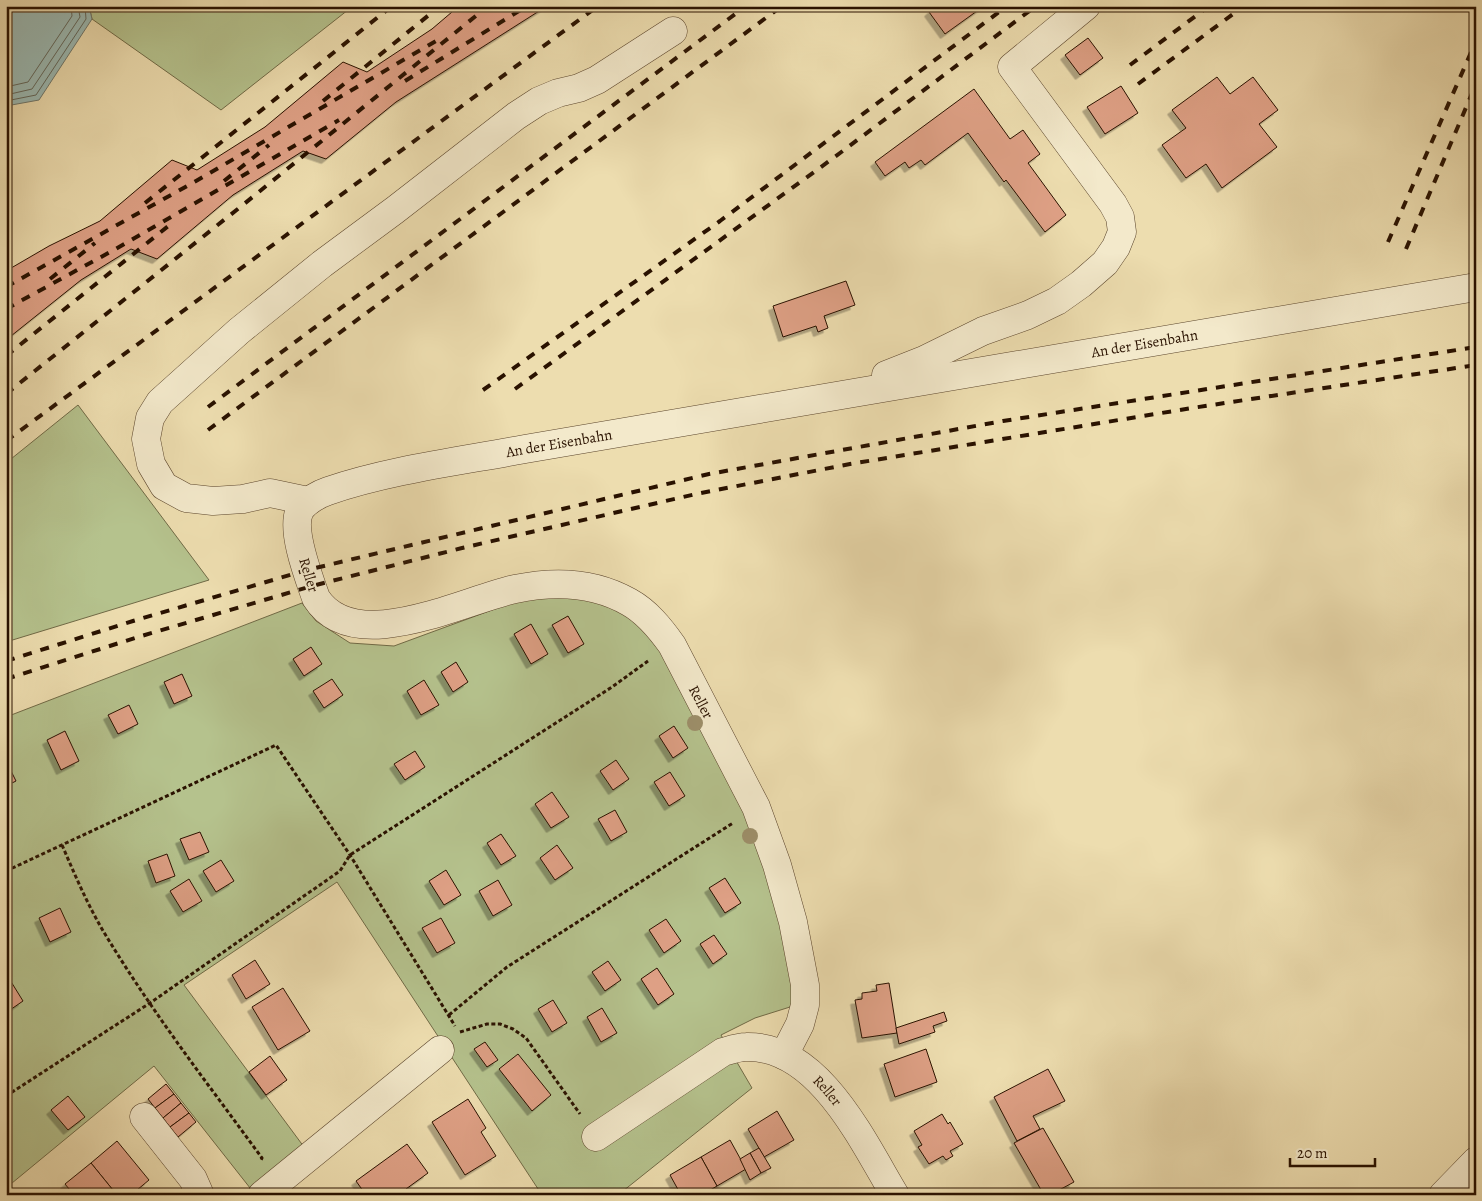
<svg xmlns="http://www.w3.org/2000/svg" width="1482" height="1201" font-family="Alegreya,serif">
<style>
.green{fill:#b5c28d;stroke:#706a46}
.water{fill:#9bbab4;stroke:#6e776c}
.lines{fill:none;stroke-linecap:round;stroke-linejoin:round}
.shore{stroke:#62665a;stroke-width:1}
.building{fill:#dea085;stroke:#2a1200;filter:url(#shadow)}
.minor-casing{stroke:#5b452c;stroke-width:29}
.path{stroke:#2a1200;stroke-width:3;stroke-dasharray:4 2.5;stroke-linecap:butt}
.minor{stroke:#f3e9cb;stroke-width:28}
.rail{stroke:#2a1200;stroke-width:4;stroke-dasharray:9 9;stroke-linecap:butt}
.tree{fill:#9d8f6a}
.labels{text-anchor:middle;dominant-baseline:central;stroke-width:4.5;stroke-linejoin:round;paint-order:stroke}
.street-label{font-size:15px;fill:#2a1200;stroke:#f3e9cb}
</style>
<defs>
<filter id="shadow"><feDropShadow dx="-4.5" dy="4.5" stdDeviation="0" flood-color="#0004"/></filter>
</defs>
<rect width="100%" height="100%" fill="#edddaf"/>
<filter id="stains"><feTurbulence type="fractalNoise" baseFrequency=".004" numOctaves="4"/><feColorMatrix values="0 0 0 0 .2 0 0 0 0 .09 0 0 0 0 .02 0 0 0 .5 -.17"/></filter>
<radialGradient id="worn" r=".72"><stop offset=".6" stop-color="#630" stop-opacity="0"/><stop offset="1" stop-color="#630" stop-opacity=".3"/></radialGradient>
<!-- green -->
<g class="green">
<path d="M89 6H353L221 110 92 19Z"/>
<path d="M78 405 209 580 6 642V463Z"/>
<path d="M530 596H582L626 612 668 650 770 867 795 999 790 1007 755 1018 721 1035 752 1088 618 1195H542L337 882 184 985 307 1151 254 1193 154 1066 6 1188V717L302 603 316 621 350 643 394 646Z"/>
</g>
<!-- water -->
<path class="water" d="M6 6H89L92 19 39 100 6 106Z"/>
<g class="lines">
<!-- shore -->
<g class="shore">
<path d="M6 87 28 82 72 16 71 6"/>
<path d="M6 95 32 89 80 17 78 6"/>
<path d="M6 101 36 95 86 19 85 6"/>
</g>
</g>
<!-- building -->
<g class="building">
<path d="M459 6H547L396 102 326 159 303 151 233 195 157 259 131 249 81 280 6 340V271L49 246 100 221 172 160 197 170 265 127 343 62 367 72 432 29Z"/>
<path d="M936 6H984L945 34 929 12Z"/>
<path d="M1088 38 1103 58 1080 75 1065 55Z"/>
<path d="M1217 77 1230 94 1253 77 1278 110 1259 124 1277 147 1222 188 1206 164 1186 178 1162 145 1186 128 1172 110Z"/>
<path d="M1121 86 1138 113 1105 134 1087 107Z"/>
<path d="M974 89 1010 139 1023 130 1040 154 1028 163 1066 215 1045 232 1006 180 1004 182 968 133 925 165 921 160 909 168 905 162 885 176 875 162Z"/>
<path d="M846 281 855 305 824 316 828 328 818 332 816 326 783 337 773 306Z"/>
<path d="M568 616 584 644 568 653 552 625Z"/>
<path d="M531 624 548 654 531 664 514 634Z"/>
<path d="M311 647 322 664 304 676 293 659Z"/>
<path d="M456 662 468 682 453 692 441 672Z"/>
<path d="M182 674 192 696 174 704 164 682Z"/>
<path d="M332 679 343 695 324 708 313 691Z"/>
<path d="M424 680 439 705 421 715 407 691Z"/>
<path d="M129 705 138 724 118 734 108 715Z"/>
<path d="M674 726 688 748 673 758 659 736Z"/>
<path d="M65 731 79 761 61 770 47 740Z"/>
<path d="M415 751 425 767 405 780 394 764Z"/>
<path d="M616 760 629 779 613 790 600 771Z"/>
<path d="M6 761 16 781 6 786Z"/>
<path d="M670 772 685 796 669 806 654 782Z"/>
<path d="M552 792 569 817 551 828 535 804Z"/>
<path d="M615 810 627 832 611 841 598 819Z"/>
<path d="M200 832 209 852 189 860 180 839Z"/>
<path d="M501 834 516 856 501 865 487 843Z"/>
<path d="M557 845 573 868 555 880 540 858Z"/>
<path d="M167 854 175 876 156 883 148 861Z"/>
<path d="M221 860 234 881 216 892 203 871Z"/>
<path d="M446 870 461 895 444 905 429 881Z"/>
<path d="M725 878 741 903 725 913 709 888Z"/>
<path d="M189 879 202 901 183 912 170 891Z"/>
<path d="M498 880 512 905 493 916 479 891Z"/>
<path d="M60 908 71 932 50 942 39 918Z"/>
<path d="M441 918 455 943 437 953 422 928Z"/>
<path d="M666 919 681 941 664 953 649 930Z"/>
<path d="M714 935 727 954 713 964 700 944Z"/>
<path d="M255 960 270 984 246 999 232 975Z"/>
<path d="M608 961 621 980 605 991 592 972Z"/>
<path d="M657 968 674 994 658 1005 641 979Z"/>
<path d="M10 980 23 1001 7 1012 6 982Z"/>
<path d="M889 983 897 1033 862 1038 855 1000 862 999V993L877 991 876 985Z"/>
<path d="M283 988 310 1031 278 1050 252 1007Z"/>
<path d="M553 1000 567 1023 552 1032 538 1009Z"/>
<path d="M602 1008 617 1033 601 1042 587 1017Z"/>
<path d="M944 1012 947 1021 933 1026 935 1032 899 1044 896 1028Z"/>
<path d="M485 1042 498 1060 487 1067 474 1049Z"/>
<path d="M926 1049 937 1082 895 1097 884 1064Z"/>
<path d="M518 1054 551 1095 532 1111 499 1069Z"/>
<path d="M270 1056 287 1080 266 1095 249 1072Z"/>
<path d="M1048 1069 1065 1101 1033 1116 1040 1129 1017 1141 994 1097Z"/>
<path d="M166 1084 174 1094 155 1108 148 1099Z"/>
<path d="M174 1094 181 1103 163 1118 155 1108Z"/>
<path d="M68 1096 85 1117 68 1130 51 1110Z"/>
<path d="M468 1099 486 1128 481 1132 496 1156 465 1175 432 1122Z"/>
<path d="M181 1103 189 1113 170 1127 163 1118Z"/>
<path d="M777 1111 794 1140 764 1157 748 1129Z"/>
<path d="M189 1113 196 1122 178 1137 170 1127Z"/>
<path d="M942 1114 948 1124 950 1122 963 1144 950 1151 953 1156 946 1160 943 1156 929 1164 918 1147 922 1145 914 1131Z"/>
<path d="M1043 1128 1074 1182 1050 1195H1044L1014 1143Z"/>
<path d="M730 1140 746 1169 717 1186 701 1157Z"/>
<path d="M117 1141 149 1180 131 1195H117L91 1163Z"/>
<path d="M407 1144 428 1173 406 1189 410 1195H366L356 1181Z"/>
<path d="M759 1148 771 1168 761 1173 750 1153Z"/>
<path d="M750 1153 761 1173 750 1180 740 1159Z"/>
<path d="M701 1157 717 1186 702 1195H681L670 1175Z"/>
<path d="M91 1163 117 1195H74L65 1184Z"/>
</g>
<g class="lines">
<!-- minor casing -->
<g class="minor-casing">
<g id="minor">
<path d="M886 375 924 360 983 331 1028 315 1057 301 1081 284 1105 263 1116 247 1122 232 1120 217 1113 204 1012 67 1086 6"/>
<path d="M308 501 270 493 243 499 213 501 186 498 164 486 151 464 146 439 150 418 160 402 239 331 322 264 395 210 516 116 539 101 558 93 579 88 597 80 673 31"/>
<path id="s1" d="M784 1055 800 1024 805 1005V985L793 922 777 865 756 807 672 645C660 628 647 612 629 602 594 582 553 581 515 589 463 600 354 658 316 598 309 578 290 529 300 510 306 501 319 494 328 491 389 470 461 461 525 449L1476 287"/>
<path d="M144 1117 193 1179 200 1195"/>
<path id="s2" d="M596 1137 723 1052C730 1050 739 1047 746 1047 819 1045 863 1142 895 1195"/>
<path d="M262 1195 440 1050"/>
<path d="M1443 1195 1476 1161"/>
</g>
</g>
<!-- path -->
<g class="path">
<path d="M62 845C75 875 88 906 105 934 152 1012 208 1084 262 1158L261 1160"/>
<path d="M6 871 276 745 350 855 455 1026"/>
<path d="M449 1015 507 967 733 823"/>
<path d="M460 1032 487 1024H500L513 1029 526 1038 580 1114"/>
<path d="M6 1096 150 1003 340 871 350 855 612 687 648 661"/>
</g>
<!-- minor -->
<use href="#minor" class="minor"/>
<!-- rail -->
<g class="rail">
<path d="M1130 65 1209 6"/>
<path d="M405 81 527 6"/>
<path d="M1138 84 1244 6"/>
<path d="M323 101 440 6"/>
<path d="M224 181 269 145"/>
<path d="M145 203 392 6"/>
<path d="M1388 242 1476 41"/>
<path d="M1406 249 1476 84"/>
<path d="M50 279 95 243"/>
<path d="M6 287 196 181 441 38"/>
<path d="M6 309 112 251 339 120"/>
<path d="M6 356 172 223"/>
<path d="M515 389 832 159 1036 6"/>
<path d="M483 390 720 221 1007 6"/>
<path d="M6 394 244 204 488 6"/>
<path d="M208 407 746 6"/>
<path d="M208 430 782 6"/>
<path d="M6 441 598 6"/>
<path d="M6 661 133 621 307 570 709 474 1003 421 1476 347"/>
<path d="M6 679 138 637 312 586 462 548 696 494 850 464 1192 408 1476 365"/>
</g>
</g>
<!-- trees -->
<g class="tree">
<circle cx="695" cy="723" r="8"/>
<circle cx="750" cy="836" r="8"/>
</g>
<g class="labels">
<!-- street labels -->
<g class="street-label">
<text stroke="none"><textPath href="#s1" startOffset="1789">An der Eisenbahn</textPath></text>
<text stroke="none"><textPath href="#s1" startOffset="1195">An der Eisenbahn</textPath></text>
<text transform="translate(309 575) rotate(73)">Reller</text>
<text transform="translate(701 702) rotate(62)">Reller</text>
<text stroke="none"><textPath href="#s2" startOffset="272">Reller</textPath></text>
</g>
</g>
<!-- margin -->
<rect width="1482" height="1201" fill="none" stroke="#edddaf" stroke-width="25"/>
<rect x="8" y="8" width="1467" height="1186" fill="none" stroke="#2a1200" stroke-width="2.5"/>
<rect x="12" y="12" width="1457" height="1176" fill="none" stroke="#2a1200"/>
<!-- scale -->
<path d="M1290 1158v8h85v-8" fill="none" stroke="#2a1200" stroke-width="2.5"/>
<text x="1297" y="1158" font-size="15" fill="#2a1200" stroke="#f3e9cb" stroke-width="4" paint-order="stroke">20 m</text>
<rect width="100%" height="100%" filter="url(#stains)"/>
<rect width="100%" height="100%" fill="url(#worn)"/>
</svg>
